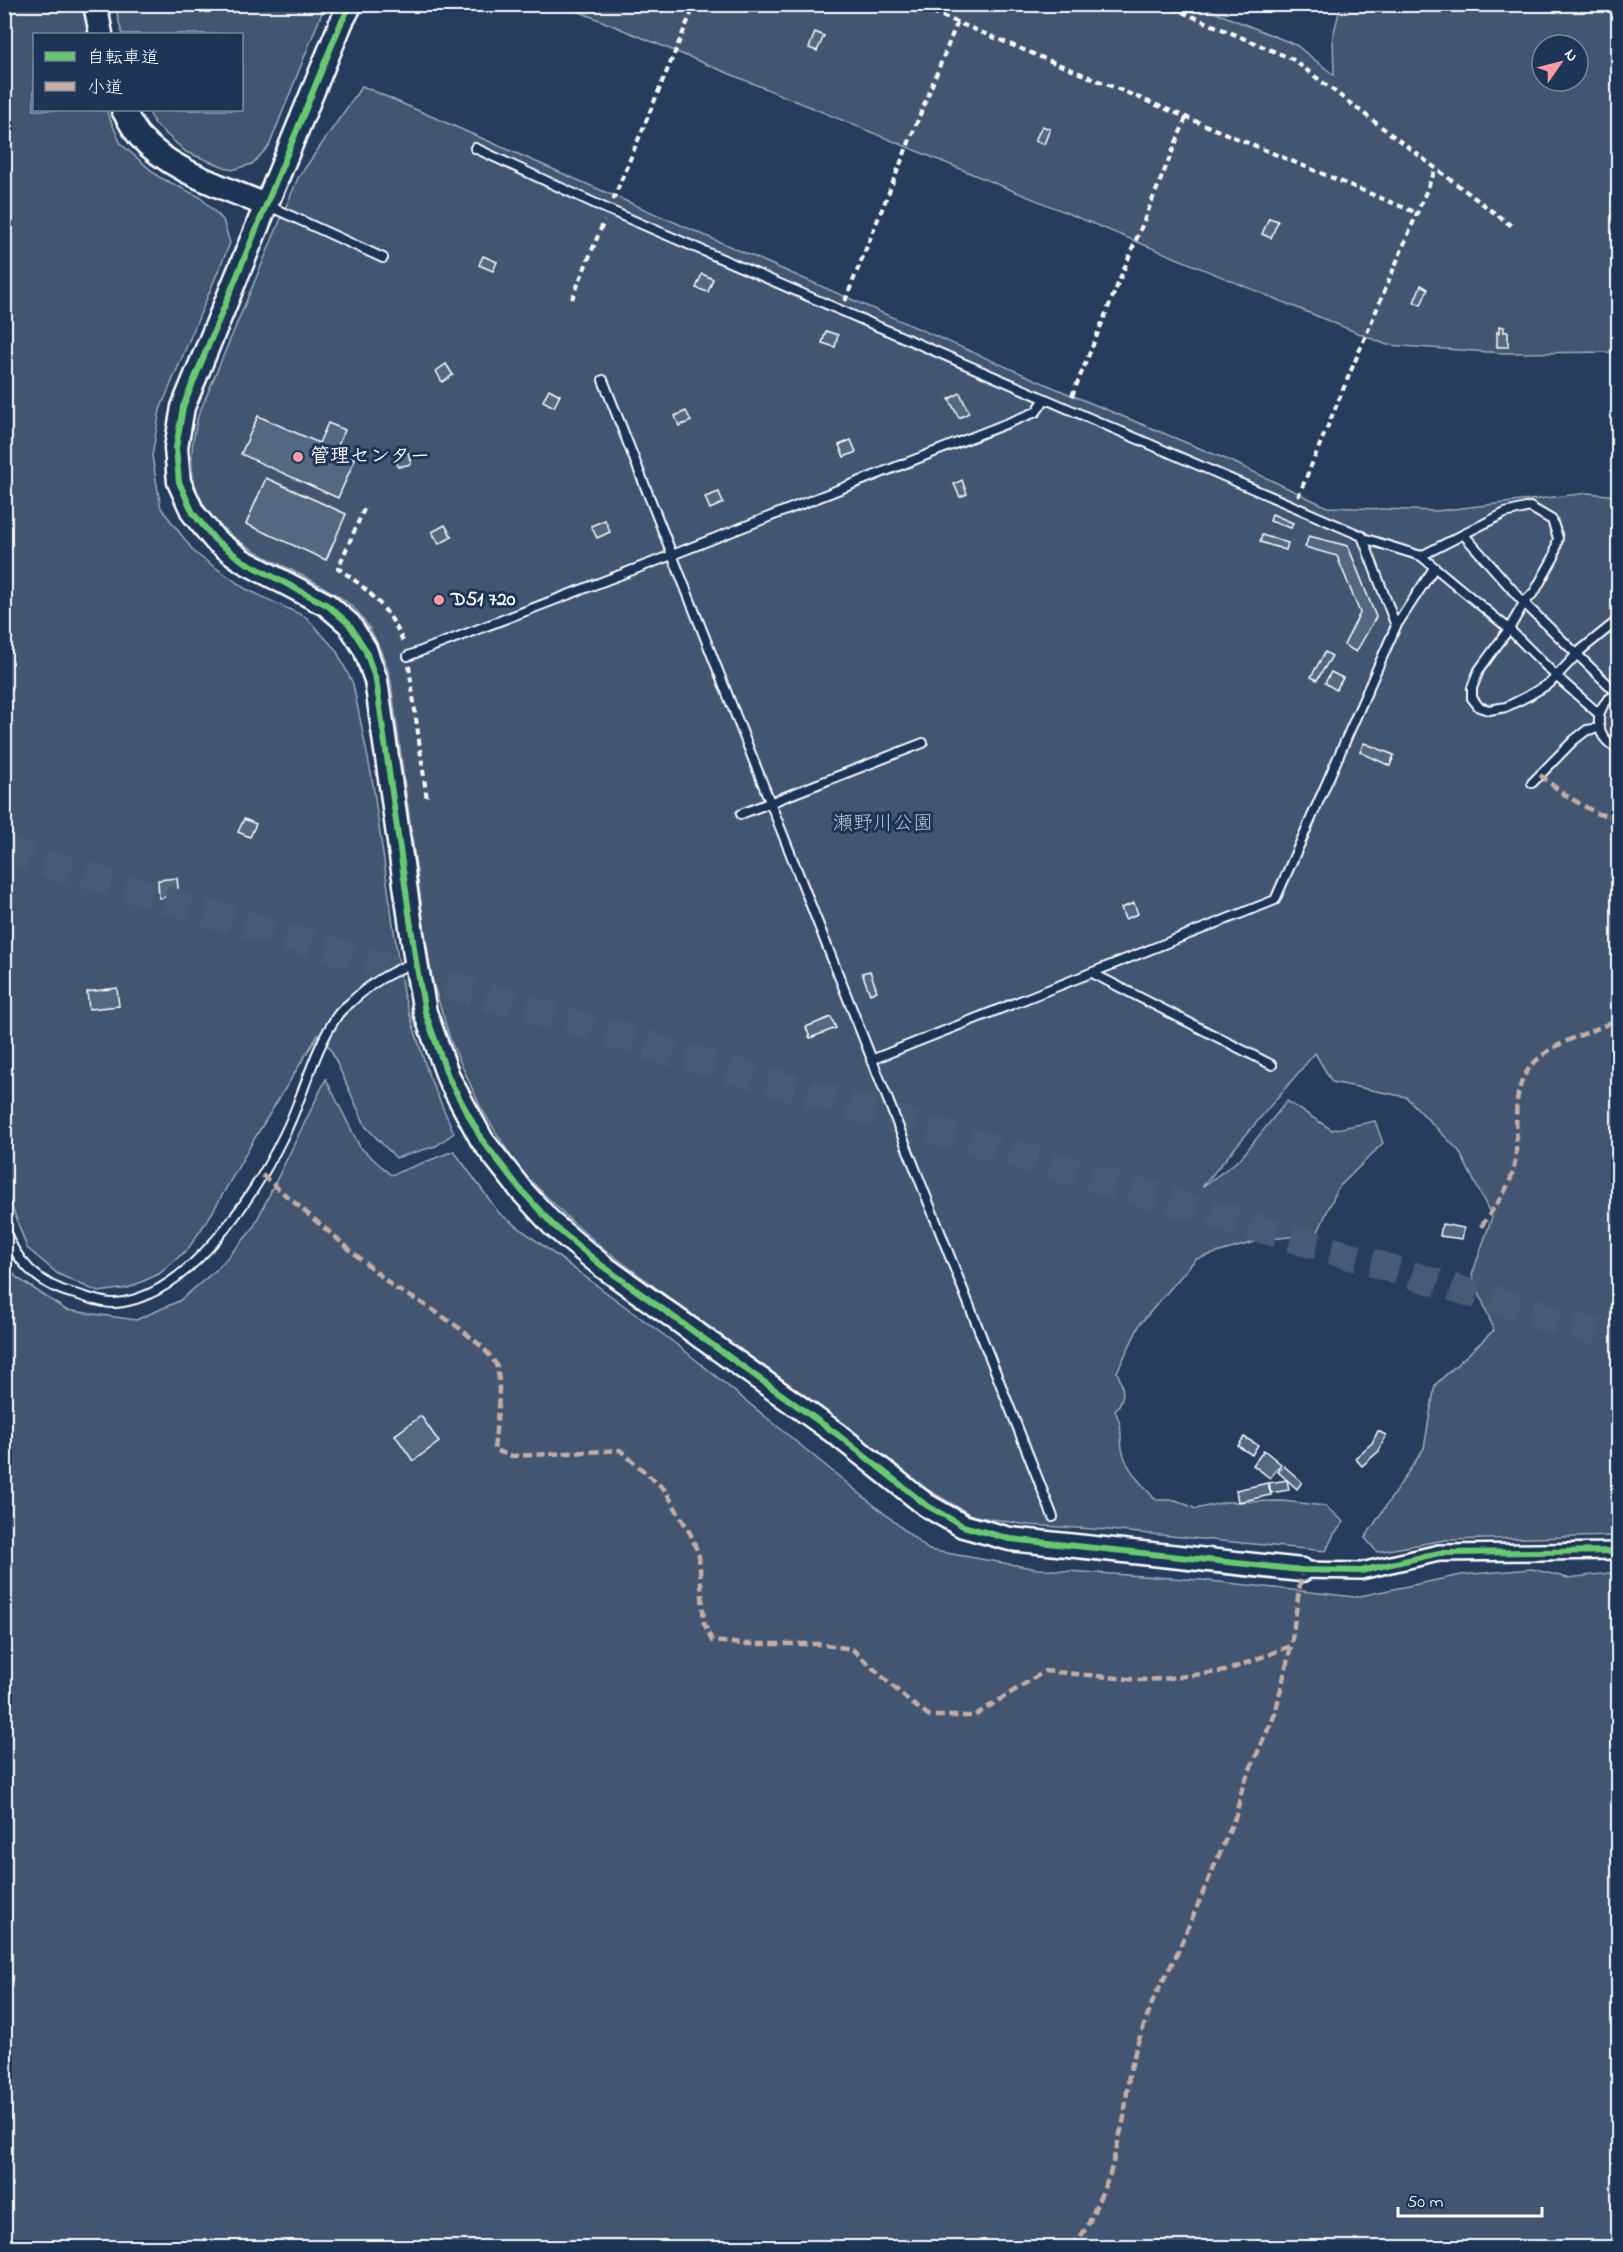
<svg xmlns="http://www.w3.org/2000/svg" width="1623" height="2252" font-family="'Indie Flower','Klee One',sans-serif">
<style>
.green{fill:#425672;stroke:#a0aab8;stroke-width:1.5;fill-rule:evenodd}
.building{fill:#556781;stroke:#fff;stroke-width:1.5}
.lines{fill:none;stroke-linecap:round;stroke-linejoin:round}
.highway-tunnel{stroke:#475a76;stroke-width:28;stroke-dasharray:28 14;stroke-linecap:butt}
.lane-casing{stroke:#fff;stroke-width:12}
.street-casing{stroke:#fff;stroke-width:20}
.secondary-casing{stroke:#fff;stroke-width:27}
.path{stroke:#fff;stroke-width:4;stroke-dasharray:6 4.5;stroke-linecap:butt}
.lane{stroke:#1d3557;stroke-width:8}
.street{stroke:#1d3557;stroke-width:15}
.secondary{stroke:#1d3557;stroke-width:22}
.quiet{stroke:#c7aca2;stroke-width:4.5;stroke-dasharray:9 4.5;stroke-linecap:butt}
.cycleway-casing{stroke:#1d3557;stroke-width:10}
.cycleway{stroke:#67ca6e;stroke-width:6}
.poi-dot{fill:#ff9aa2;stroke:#1d3557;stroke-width:2}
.labels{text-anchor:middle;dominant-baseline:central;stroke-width:6;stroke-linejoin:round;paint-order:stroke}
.poi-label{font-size:20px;font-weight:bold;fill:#fff;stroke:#1d3557;text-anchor:start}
.park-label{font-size:20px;fill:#bdc4ce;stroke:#1d3557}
</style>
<rect width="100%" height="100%" fill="#263d5e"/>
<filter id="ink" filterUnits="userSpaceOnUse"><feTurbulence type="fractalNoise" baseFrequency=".0167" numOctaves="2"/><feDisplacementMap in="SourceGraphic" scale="12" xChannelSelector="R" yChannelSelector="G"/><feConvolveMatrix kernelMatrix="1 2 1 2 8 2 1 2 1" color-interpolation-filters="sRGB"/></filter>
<g filter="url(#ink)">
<!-- green -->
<g class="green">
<path d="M4 5H83L90 34H34V110H106L121 144 159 177 200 197 223 220 230 243 160 410 152 456 161 508 195 553 246 589 306 617 336 650 353 684 372 778 403 993 429 1076 454 1133 436 1146 396 1158 366 1127 330 1048 318 1035 256 1136 212 1213 188 1249 159 1274 128 1288 98 1292 58 1274 27 1248 7 1193 4 1159Z"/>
<path d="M115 5H325L269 146 252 164 232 170 186 152 155 124 148 110H242V34H122Z"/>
<path d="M563 5H1197L1296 45 1334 75 1333 36 1341 5H1618V352L1503 353 1387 345ZM1542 45H1578V81H1542Z"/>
<path d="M362 86 1064 392 1233 462 1327 507 1437 511 1588 493 1618 496V1536L1445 1540 1377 1552 1365 1538 1424 1448 1435 1385 1494 1330 1472 1275 1492 1217 1459 1151 1406 1097 1332 1082 1315 1053 1202 1187 1240 1159 1287 1101 1332 1130 1375 1121 1383 1143 1338 1188 1317 1234 1261 1240 1196 1259 1140 1324 1117 1372C1124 1388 1126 1397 1115 1411 1124 1430 1119 1431 1122 1448 1125 1468 1143 1486 1156 1500H1176L1196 1509 1225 1502 1283 1501 1325 1506 1344 1522 1334 1534 1326 1551 1109 1530 1028 1525 973 1516 916 1483 603 1248 570 1220 518 1168 481 1108 451 1042 431 976 390 676C382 653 375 634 360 615 347 599 325 588 307 578 253 550 187 525 192 452 192 440 196 427 198 416L298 178Z"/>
<path d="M326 1079 360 1147 391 1175 454 1151 499 1213 680 1347 929 1550 1038 1569 1201 1580 1355 1597 1461 1575 1532 1569 1568 1578 1618 1572V2247H5L4 1259 16 1277 66 1310 136 1320 179 1301 217 1269 252 1230Z"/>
</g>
<!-- building -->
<g class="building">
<path d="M815 32 824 36 817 51 809 48Z"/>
<path d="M1042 126 1050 129 1044 144 1035 141Z"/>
<path d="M1269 218 1278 221 1271 238 1262 234Z"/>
<path d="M483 256 497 262 493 271 479 265Z"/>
<path d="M702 274 713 279 708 292 696 288Z"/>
<path d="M1421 285 1428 289 1421 305 1414 302Z"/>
<path d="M1499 326 1504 327V332H1508V347H1497V332L1499 333Z"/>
<path d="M826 331 838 335 835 347 822 343Z"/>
<path d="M446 364 453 375 442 382 436 371Z"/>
<path d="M549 389 560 395 554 407 543 401Z"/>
<path d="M960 393 969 413 959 418 949 399Z"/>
<path d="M686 411 691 421 679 426 675 416Z"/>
<path d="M258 416 319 443 328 423 345 430 336 450 355 459 338 498 241 454Z"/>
<path d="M851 440 856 452 844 457 839 445Z"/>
<path d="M408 452 411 464 398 467 395 454Z"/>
<path d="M266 478 346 514 326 560 246 524Z"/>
<path d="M962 480 967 494 960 497 954 484Z"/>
<path d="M719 492 723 503 710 509 705 497Z"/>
<path d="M1272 514 1293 523 1291 528 1270 521Z"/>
<path d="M605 520 610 532 597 538 591 526Z"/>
<path d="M445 525 452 537 439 544 432 532Z"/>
<path d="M1262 535 1288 543 1286 550 1260 542Z"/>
<path d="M1309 536 1348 546 1376 617 1356 652 1344 645 1360 613 1337 556 1305 547Z"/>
<path d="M1325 652 1332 656 1317 680 1311 677Z"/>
<path d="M1331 672 1343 678 1336 690 1325 683Z"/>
<path d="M1364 743 1394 755 1390 766 1360 752Z"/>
<path d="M244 819 256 824 250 837 238 832Z"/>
<path d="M177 878 179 896 159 898 158 880Z"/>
<path d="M1134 903 1138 914 1125 919 1121 908Z"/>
<path d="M870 971 877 991 870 994 862 973Z"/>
<path d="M117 988 119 1006 89 1009 87 992Z"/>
<path d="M831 1017 836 1028 810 1038 806 1027Z"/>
<path d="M1442 1224 1464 1228 1462 1239 1440 1236Z"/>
<path d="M421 1416 439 1442 413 1461 395 1435Z"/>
<path d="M1378 1431 1386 1435 1379 1451 1362 1466 1355 1458 1372 1443Z"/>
<path d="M1244 1437 1258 1445 1252 1455 1238 1446Z"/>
<path d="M1264 1450 1281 1464 1270 1478 1253 1465Z"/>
<path d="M1284 1466 1302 1482 1297 1489 1278 1472Z"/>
<path d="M1287 1480 1289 1490 1271 1493 1269 1483Z"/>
<path d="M1268 1483 1271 1495 1238 1502 1236 1490Z"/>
</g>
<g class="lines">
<!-- highway-tunnel -->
<path class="highway-tunnel" d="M4 850C541 1016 1082 1171 1618 1339"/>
<!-- lane casing -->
<g class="lane-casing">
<g id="lane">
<path d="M475 148 609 210 1362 536 1396 626 1275 900 871 1060"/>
<path d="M269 206 383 258"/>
<path d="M603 380 1053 1517"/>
<path d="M1464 535 1524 603 1618 694"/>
<path d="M1363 538 1421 556 1505 513 1530 507 1552 520 1558 538 1554 557 1535 591 1524 603 1509 629 1479 670 1472 688V698L1479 707 1489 710 1506 707 1528 696 1550 683 1581 650 1618 620"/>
<path d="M1421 556 1509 629 1556 676 1599 714"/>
<path d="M1396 626 1434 568"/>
<path d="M408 656 672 555 1036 412 1045 399"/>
<path d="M1618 694C1592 703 1593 739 1618 748"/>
<path d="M1532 783 1574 740 1587 730 1600 728"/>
<path d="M741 814 923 743"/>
<path d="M1092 973 1272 1065"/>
<path d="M4 1225C13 1260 40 1286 75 1294 87 1297 103 1304 115 1303 189 1298 256 1193 285 1133 304 1095 313 1051 337 1016 340 1011 345 1007 350 1003 372 982 386 975 414 962"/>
</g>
</g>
<!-- street casing -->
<g class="street-casing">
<path id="street" d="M1302 1570 1361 1571 1439 1553 1618 1551"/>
</g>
<!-- secondary casing -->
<g class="secondary-casing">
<g id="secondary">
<path d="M95 4 101 34"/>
<path d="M351 4 341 23 183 407 176 448 179 482 193 513 215 540 243 561 327 605 349 624 365 649 376 680 416 962 425 1012 449 1079 482 1140 521 1190 553 1225 601 1265 838 1435 926 1505 963 1526 1010 1539 1302 1570"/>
<path d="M123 110C128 118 133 129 140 137 172 172 222 186 265 205"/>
</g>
</g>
<!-- path -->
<g class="path">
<path d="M913 4 1417 213"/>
<path d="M1163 4 1292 59 1513 227"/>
<path d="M613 200 695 4"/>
<path d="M572 299 604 221"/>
<path d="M845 301 957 23"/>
<path d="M1072 396 1186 118"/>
<path d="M1298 497 1436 168"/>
<path d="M364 509 338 568C367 588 392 611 404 644"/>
<path d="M409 666 427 800"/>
</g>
<!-- lane -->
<use href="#lane" class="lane"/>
<!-- street -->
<use href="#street" class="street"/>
<!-- secondary -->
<use href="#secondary" class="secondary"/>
<!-- quiet -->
<g class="quiet">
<path d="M1540 775 1565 795 1598 814 1618 817"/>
<path d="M262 1175 396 1289C418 1299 495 1346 498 1371 501 1395 496 1426 494 1450L512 1456 620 1450 665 1490 691 1535 699 1556 704 1623 712 1641 743 1644H819L852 1649 910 1702 930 1716H974L1045 1671 1139 1680 1162 1679 1225 1671 1291 1646"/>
<path d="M1481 1227C1492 1209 1508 1192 1513 1171 1524 1131 1501 1086 1543 1055 1565 1038 1594 1032 1618 1019"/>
<path d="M1073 2248 1088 2225 1110 2174 1124 2118 1129 2075 1137 2045 1154 1998 1176 1956 1236 1815 1243 1785 1275 1714 1291 1646 1302 1570"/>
</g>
<!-- cycleway casing -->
<g class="cycleway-casing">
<path id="cycleway" d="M351 4 341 23 183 407 176 448 179 482 193 513 215 540 243 561 327 605 349 624 365 649 376 680 416 962 425 1012 449 1079 482 1140 521 1190 553 1225 601 1265 838 1435 926 1505 963 1526 1010 1539 1302 1570 1361 1571 1439 1553 1618 1551"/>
</g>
<!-- cycleway -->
<use href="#cycleway" class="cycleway"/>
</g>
</g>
<!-- markers -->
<g class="poi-dot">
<circle cx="298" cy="457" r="6"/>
<circle cx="439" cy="600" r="6"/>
</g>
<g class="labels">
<!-- poi labels -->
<g class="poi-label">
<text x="310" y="457">管理センター</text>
<text x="451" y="600">D51 720</text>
</g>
<!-- park labels -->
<g class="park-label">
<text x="883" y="824">瀬野川公園</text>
</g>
</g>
<!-- margin -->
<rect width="1623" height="2252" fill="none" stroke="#1d3557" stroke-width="24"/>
<rect x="12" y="12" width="1599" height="2228" fill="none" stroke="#fff" stroke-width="2" filter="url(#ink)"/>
<!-- legend -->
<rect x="33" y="33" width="210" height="78" fill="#1d3557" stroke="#77869a" stroke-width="1.5"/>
<rect x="45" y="52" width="30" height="9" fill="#67ca6e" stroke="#77869a" stroke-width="1.5"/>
<text x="87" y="63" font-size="18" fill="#ffffff">自転車道</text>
<rect x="45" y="82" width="30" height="9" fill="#c7aca2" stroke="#77869a" stroke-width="1.5"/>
<text x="87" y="93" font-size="18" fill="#ffffff">小道</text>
<!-- north arrow -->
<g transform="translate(1560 63) rotate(55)"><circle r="28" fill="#1d3557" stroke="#77869a" stroke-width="1.5"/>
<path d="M0-4.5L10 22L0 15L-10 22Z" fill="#ff9aa2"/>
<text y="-9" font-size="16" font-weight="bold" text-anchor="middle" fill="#ffffff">N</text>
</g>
<!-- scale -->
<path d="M1398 2207v9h144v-9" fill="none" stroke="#ffffff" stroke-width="3"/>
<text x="1407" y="2207" font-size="18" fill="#ffffff" stroke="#1d3557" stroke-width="4.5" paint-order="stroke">50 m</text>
</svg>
